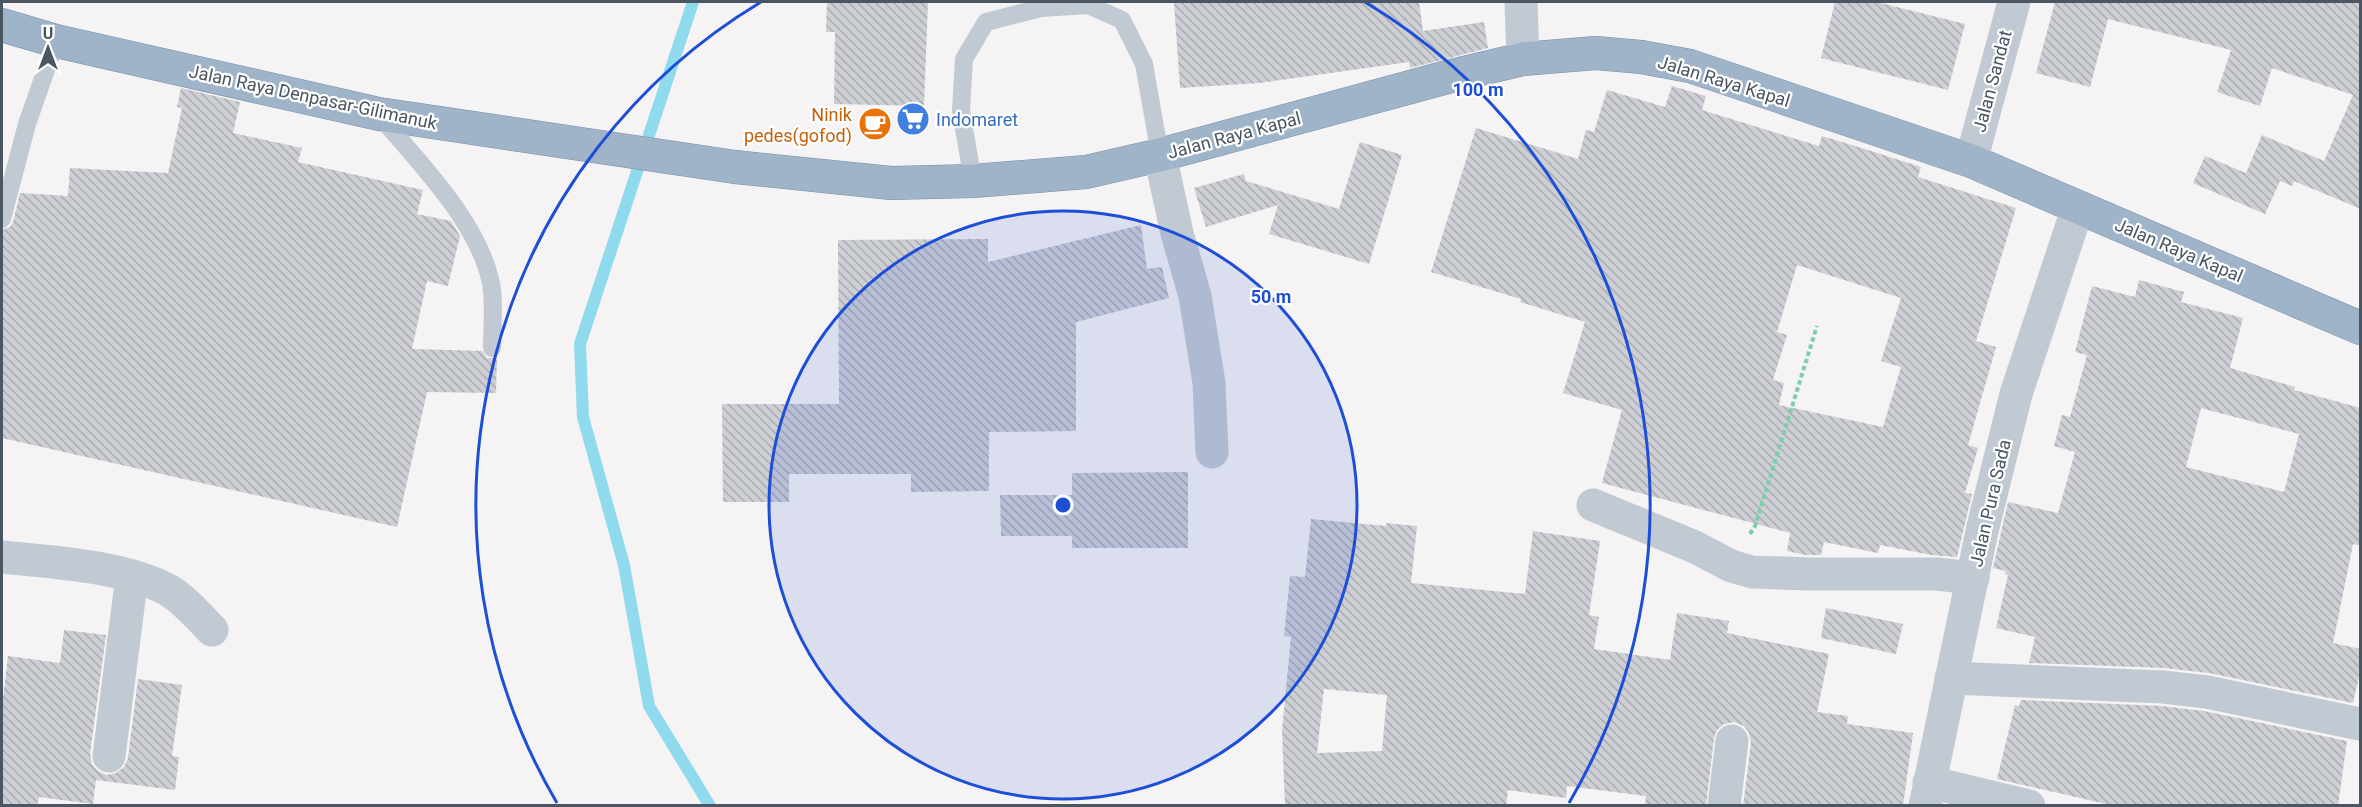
<svg xmlns="http://www.w3.org/2000/svg" width="2362" height="807" font-family="Roboto,sans-serif">
<style>
.lines{fill:none;stroke-linecap:round;stroke-linejoin:round}
.stream{stroke:#90daee;stroke-width:12}
.building{fill:url(#building-back-hatch);fill-rule:evenodd}
.trunk-casing{stroke:#7690ad;stroke-width:34}
.path{stroke:#7ad0a6;stroke-width:4;stroke-dasharray:4.5 3;stroke-linecap:butt}
.service{stroke:#c1cad2;stroke-width:18}
.minor{stroke:#c1cad2;stroke-width:33}
.tertiary{stroke:#c1cad2;stroke-width:33}
.trunk{stroke:#9fb4c9;stroke-width:33}
.ring{fill:none;stroke:#1d4ed8;stroke-width:3}
.labels{text-anchor:middle;dominant-baseline:central;stroke-width:4.5;stroke-linejoin:round;paint-order:stroke}
.street-label{font-size:18px;fill:#4a5661;stroke:#fff}
.food-label{font-size:18px;fill:#c56008;stroke:#fff;text-anchor:end}
.shop-label{font-size:18px;fill:#366cbe;stroke:#fff;text-anchor:start}
.centre{fill:#1d4ed8;stroke:#fff;stroke-width:3}
.ring-label{font-size:18px;text-anchor:middle;font-weight:bold;fill:#1d4ed8;stroke:#fff;stroke-width:4.5;stroke-linejoin:round;paint-order:stroke}
</style>
<defs>
<pattern id="building-back-hatch" width="6" height="6" patternUnits="userSpaceOnUse" patternTransform="scale(1.5)"><rect width="6" height="6" fill="#cdcfd5"/><path d="M-1 5l2 2M0 0l6 6M5-1l2 2" fill="none" stroke="#a8abb0"/></pattern>
</defs>
<rect width="100%" height="100%" fill="#f5f3f3"/>
<g class="lines">
<!-- stream -->
<path class="stream" d="M693 2 580 344 583 417 624 565 649 706 710 806"/>
</g>
<!-- building -->
<g class="building">
<path d="M827 2H928L924 106 834 104 835 32H826Z"/>
<path d="M1174 2H1419L1423 31 1484 22 1488 48 1410 68 1409 62 1260 83 1180 88Z"/>
<path d="M1835 2H1877L1965 24 1948 90 1821 58Z"/>
<path d="M2055 2H2361V209L2294 181 2292 186 2280 181 2265 214 2193 183 2205 156 2246 173 2262 135 2324 161 2353 95 2272 68 2260 106 2217 92 2231 50 2108 19 2090 87 2036 73Z"/>
<path d="M1672 86 1706 96 1702 110 1819 146 1822 136 1868 150 1921 167 1918 177 2016 208 1976 341 1996 347 1968 445 1978 448 1965 493 1972 494 1957 557 1931 555 1880 545 1878 553 1824 542 1821 555H1805L1787 551 1790 533 1602 483 1622 410 1563 393 1585 322 1520 302 1521 299 1431 272 1476 128 1578 159 1586 130 1594 132 1607 90 1665 107ZM1797 265 1901 298 1881 361 1901 367 1883 427 1779 405 1784 383 1773 380 1787 335 1777 332Z"/>
<path d="M181 88 240 102 233 133 302 148 298 162 423 190 417 214 451 221 460 236 448 286 427 281 412 349 482 351 487 358H497L496 393 427 392 397 527 2 438V230L10 227 13 222 20 193 68 196 70 168 168 173 182 108 177 107Z"/>
<path d="M1360 142 1402 155 1369 264 1269 234 1278 205 1206 227 1194 188 1244 174 1246 181 1339 209Z"/>
<path d="M1141 225 1147 269 1162 267 1169 298 1076 322V431L989 432V491L911 492V474H789V502H723L722 404H839L838 240 988 239V262Z"/>
<path d="M2139 280 2184 292 2181 302 2243 318 2230 368 2295 387 2294 390 2361 408V546L2353 544 2333 643 2361 649V668L2353 703 2209 673 2164 668 2029 663 2035 637 1996 628 2008 575 2005 574 2006 571 1993 568 2008 502 2058 513 2075 452 2054 446 2062 415 2070 417 2087 355 2075 352 2092 286 2135 297ZM2201 408 2299 434 2284 492 2186 467Z"/>
<path d="M1188 472V548H1072V536H1001L1000 495H1072V473Z"/>
<path d="M1311 519 1386 526V523L1417 526 1411 583 1525 594 1533 531 1600 541 1589 615 1599 617 1594 649 1670 660 1677 613 1729 621 1727 633 1829 654 1817 712 1848 716 1847 724 1913 733 1903 806H1743L1751 743 1749 733 1744 726 1734 722 1724 724 1717 730 1714 738 1706 806H1645L1646 796 1567 786 1566 798 1508 790 1506 806H1285L1282 730 1291 637 1284 636 1290 576 1305 577ZM1324 689 1387 695 1382 751 1317 753Z"/>
<path d="M1826 608 1903 624 1896 654 1821 638Z"/>
<path d="M64 630 106 635 90 754 92 764 98 771 107 775 116 773 124 767 128 758 138 679 182 685 172 756 179 757 175 790 96 780 93 804 39 797 37 806H2V707L8 656 60 663Z"/>
<path d="M2021 700 2162 706 2204 711 2347 741 2338 806H2115L1997 779 2015 705 2019 706Z"/>
</g>
<g class="lines">
<!-- trunk casing -->
<g class="trunk-casing">
<path id="trunk" d="M2 25 56 41 379 114 735 167 891 183 973 181 1086 172 1160 155 1451 76 1523 59 1596 53 1641 57 1690 66 1971 161 2360 328"/>
</g>
<!-- path -->
<path class="path" d="M1750 534 1755 526 1817 326"/>
<!-- service -->
<g class="service">
<path d="M380 116C418 162 476 219 490 279 495 296 492 329 492 348"/>
<path d="M973 181 961 111 964 59 986 22 1041 8 1088 5 1122 20 1144 64 1160 155"/>
<path d="M2 219 27 124 56 41"/>
</g>
<!-- minor -->
<g class="minor">
<path d="M1521 2 1523 59"/>
<path d="M1160 155 1177 233 1195 296 1209 383 1212 452"/>
<path d="M1971 161 2014 2"/>
<path d="M1593 505 1695 547 1731 566 1752 572 1811 574H1937L1973 578"/>
<path d="M2 557C52 562 123 566 168 590 184 599 199 617 212 630"/>
<path d="M1951 678 2163 687 2207 692 2360 724"/>
<path d="M109 756 132 576"/>
<path d="M1929 782 2029 806"/>
<path d="M1724 806 1732 741"/>
</g>
<!-- tertiary -->
<path class="tertiary" d="M1925 806 1982 531 2016 394 2078 207"/>
<!-- trunk -->
<use href="#trunk" class="trunk"/>
</g>
<!-- distance rings -->
<circle cx="1063" cy="505" r="294" fill="#1d4ed8" fill-opacity=".12"/>
<g class="ring">
<circle cx="1063" cy="505" r="294"/>
<path d="M557 803A587 587 0 0 1 761 2M1365 2A587 587 0 0 1 1569 803"/>
</g>
<!-- icons -->
<defs>
<g id="supermarket-disc" transform="scale(1.725)"><circle r="9.5" fill="#3f7fe0" stroke="#fff"/><path d="M-6-5.5h2.5l.6 2H6L4.5 2H-2.5L-4.4-4H-6ZM-1.5 3.2a1.3 1.3 0 1 0 .1 0ZM3 3.2a1.3 1.3 0 1 0 .1 0Z" fill="#fff"/></g>
<g id="cafe-disc" transform="scale(1.725)"><circle r="9.5" fill="#e8710a" stroke="#fff"/><path d="M-5.5-4.5H6V0H3Q3 3.5 0 3.5H-2.5Q-5.5 3.5-5.5 0ZM3-3.2v2h1.7v-2ZM-6 4.5H4V6H-6Z" fill="#fff"/></g>
</defs>
<g fill-rule="evenodd">
<use href="#supermarket-disc" x="913" y="119"/>
<use href="#cafe-disc" x="875" y="124"/>
</g>
<g class="labels">
<!-- street labels -->
<g class="street-label">
<text transform="translate(1724 81) rotate(17)">Jalan Raya Kapal</text>
<text transform="translate(1992 81) rotate(-75)">Jalan Sandat</text>
<text transform="translate(313 97) rotate(12)">Jalan Raya Denpasar-Gilimanuk</text>
<text transform="translate(1234 135) rotate(-15)">Jalan Raya Kapal</text>
<text transform="translate(2179 250) rotate(23)">Jalan Raya Kapal</text>
<text transform="translate(1990 503) rotate(-77)">Jalan Pura Sada</text>
</g>
<!-- food labels -->
<g class="food-label">
<text x="852" y="114">Ninik<tspan x="852" dy="21">pedes(gofod)</tspan></text>
</g>
<!-- shop labels -->
<g class="shop-label">
<text x="936" y="119">Indomaret</text>
</g>
</g>
<circle cx="1063" cy="505" r="9" class="centre"/>
<g class="ring-label">
<text x="1478" y="96">100 m</text>
<text x="1271" y="303">50 m</text>
</g>
<!-- border -->
<rect width="2362" height="807" fill="none" stroke="#4a5661" stroke-width="6"/>
<!-- north arrow -->
<g transform="translate(48 48)" stroke="#ffffff" stroke-width="4.5" paint-order="stroke">
<path d="M0-4.5L10 22L0 15L-10 22Z" fill="#4a5661"/>
<text y="-9" font-size="16" font-weight="bold" text-anchor="middle" fill="#4a5661">U</text>
</g>
</svg>
